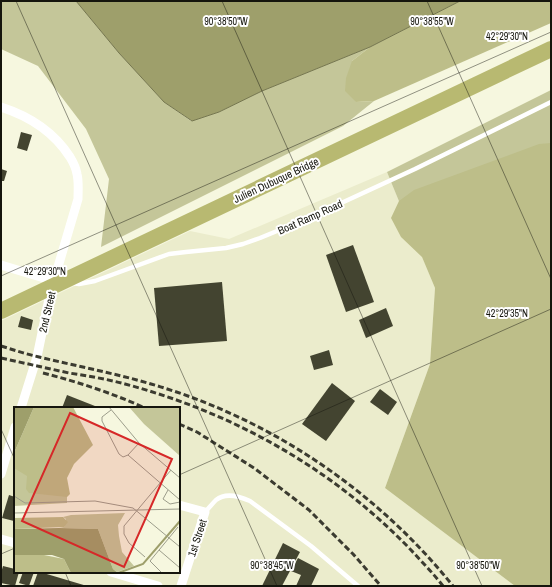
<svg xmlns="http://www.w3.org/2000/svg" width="552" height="587" font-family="'Archivo Narrow',sans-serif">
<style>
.built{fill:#ebeccc;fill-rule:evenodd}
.green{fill:#c4c699}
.forest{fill:#bdbe89}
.water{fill:#9e9f6b;stroke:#75764f}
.building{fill:#434430}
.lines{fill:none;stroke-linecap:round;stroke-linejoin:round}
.lane{stroke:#fff;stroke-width:4.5}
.street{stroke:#fff;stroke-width:9}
.highway{stroke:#b8b971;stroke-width:16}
.rail{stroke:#3b3b30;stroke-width:3;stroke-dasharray:6 3;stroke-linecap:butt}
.ticks{fill:none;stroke:#15150d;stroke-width:1;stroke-opacity:0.45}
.labels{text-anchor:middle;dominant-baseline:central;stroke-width:4;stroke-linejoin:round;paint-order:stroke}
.street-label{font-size:11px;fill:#15150d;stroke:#fff}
.inset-river{fill:none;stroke:#9e9f6b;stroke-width:2}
.inset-road{fill:none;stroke:#9c9d8b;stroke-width:1}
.view{fill:#d62828;fill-opacity:0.15;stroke:#d62828;stroke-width:2}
.inset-edge{fill:none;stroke:#15150d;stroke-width:2}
.ticks-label{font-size:10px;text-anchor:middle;fill:#15150d;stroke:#fff;stroke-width:4;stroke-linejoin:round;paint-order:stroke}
</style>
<rect width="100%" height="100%" fill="#f6f7df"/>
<!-- built -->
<path class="built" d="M387 172 435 288 430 364 385 488 515 586H1V321L190 231 229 239ZM15 408H179V572H15Z"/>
<!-- green -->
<g class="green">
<path d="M1 1H76L119 53 164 102 191 121 219 112 262 91 370 47 352 61 356 102 374 101 343 126 101 247 109 179 86 129 38 66 1 49Z"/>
<path d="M551 90V161L403 211 387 172Z"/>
</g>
<!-- forest -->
<g class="forest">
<path d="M460 1H551V23L374 101 356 102 345 91 346 78 352 61 370 47Z"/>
<path d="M551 143V586H515L385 488 430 364 435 288 422 257 401 237 391 218 399 201 414 190 539 144Z"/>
</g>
<!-- water -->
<path class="water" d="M76 1H460L370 47 262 91 219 112 192 121 164 102 119 53Z"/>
<!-- building -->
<g class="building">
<path d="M21 132 32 135 27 151 17 148Z"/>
<path d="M1 169 7 171 4 181H1Z"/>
<path d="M353 245 374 302 346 312 326 255Z"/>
<path d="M222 282 227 341 159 346 154 288Z"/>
<path d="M386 308 393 326 366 338 359 320Z"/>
<path d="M21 316 33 320 31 330 18 327Z"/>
<path d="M329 350 333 365 314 370 310 356Z"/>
<path d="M332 383 355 401 326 441 302 424Z"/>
<path d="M380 389 397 402 388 415 370 402Z"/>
<path d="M67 395 100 408H62Z"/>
<path d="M9 495 15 497 14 521 2 518Z"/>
<path d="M283 543 300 552 282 586H262Z"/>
<path d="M298 558 319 569 311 586H296L301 575 291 571Z"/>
<path d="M3 566 15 569V572H19L15 586 1 583V573Z"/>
<path d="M23 572H34L29 586 19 583Z"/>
<path d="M38 572H40L87 586H33Z"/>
</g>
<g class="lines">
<!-- lane -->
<g class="lane">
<path d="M72 283 79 284 95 281 169 254 186 252 226 248 243 244 260 238 311 217 415 169 551 102"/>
<path d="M205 512C209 508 212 504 216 500 226 492 239 496 250 501L311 546 358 586"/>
</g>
<!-- street -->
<g class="street">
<path d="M1 107C29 116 54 132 70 157 73 162 76 168 77 174 79 182 78 190 78 199L50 294 37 357 21 408"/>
<path d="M1 265 54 281"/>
<path d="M1 474 15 427"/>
<path d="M179 505 205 512 181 586"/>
<path d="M1 539 15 543"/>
<path d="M111 572 158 586"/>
</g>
<!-- highway -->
<path class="highway" d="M1 311 551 49"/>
<!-- rail -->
<g class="rail">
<path d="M1 346C14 350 26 354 39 357 76 366 114 373 151 384 269 418 376 490 453 586"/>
<path d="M1 358C24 363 46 368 69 373 88 376 107 379 125 384 234 413 333 469 411 550 422 562 433 573 443 586"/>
<path d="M43 373C78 382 112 393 145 408"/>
<path d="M179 424 197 432 254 468 309 510 353 554 381 586"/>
</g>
</g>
<!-- ticks -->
<path class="ticks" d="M16 1 277 586M222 1 482 586M427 1 551 279M1 276 551 32M1 429 15 460M179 475 551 309M1 554 15 548M65 572 71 586"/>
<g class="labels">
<!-- street labels -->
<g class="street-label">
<text transform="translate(276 180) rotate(-25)">Julien Dubuque Bridge</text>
<text transform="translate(310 217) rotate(-24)">Boat Ramp Road</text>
<text transform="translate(47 312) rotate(-77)">2nd Street</text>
<text transform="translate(197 538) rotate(-72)">1st Street</text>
</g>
</g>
<!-- overview -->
<g transform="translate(14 407)">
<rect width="166" height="166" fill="#f6f7df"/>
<path d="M115 0H166V49L130 17ZM0 59 53 88V96L0 99ZM111 106 104 118 105 129 108 145 120 159 103 165 99 162 84 122 45 121 50 120 52 112 49 110 57 108Z" fill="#c4c699"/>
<path d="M20 0H59L79 38 60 57 53 71 56 87 53 90 15 86 12 82 13 69 0 61V46ZM49 110 54 115 50 120 0 122V111ZM20 146 50 152 57 166H0V148Z" fill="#bdbe89"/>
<path d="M0 0H20L0 46ZM45 121 84 122 99 162 104 166H57L50 152 38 148H0V122Z" fill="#9e9f6b"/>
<path class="inset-river" d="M104 166 129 157 166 114"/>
<path class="inset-road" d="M95 0 125 36 166 71M97 3 88 10V14L105 47 109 50 114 48M114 48 166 93M114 48 125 36M154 83 149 92 156 97 166 95M0 89 11 96 81 94 119 101 166 140M0 106 166 102M145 143 166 161M131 150 115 136 110 127V119L157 63M148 166 136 154 164 120"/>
<path class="view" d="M56 6 158 52 110 160 8 114Z"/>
<rect width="166" height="166" class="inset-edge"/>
</g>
<g class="ticks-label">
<text x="226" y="25">90°38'50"W</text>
<text x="432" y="25">90°38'55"W</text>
<text x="507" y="40">42°29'30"N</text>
<text x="45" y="275">42°29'30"N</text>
<text x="507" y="317">42°29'35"N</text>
<text x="272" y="569">90°38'45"W</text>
<text x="478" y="569">90°38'50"W</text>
</g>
<!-- border -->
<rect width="552" height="587" fill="none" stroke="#15150d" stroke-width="4"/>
</svg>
